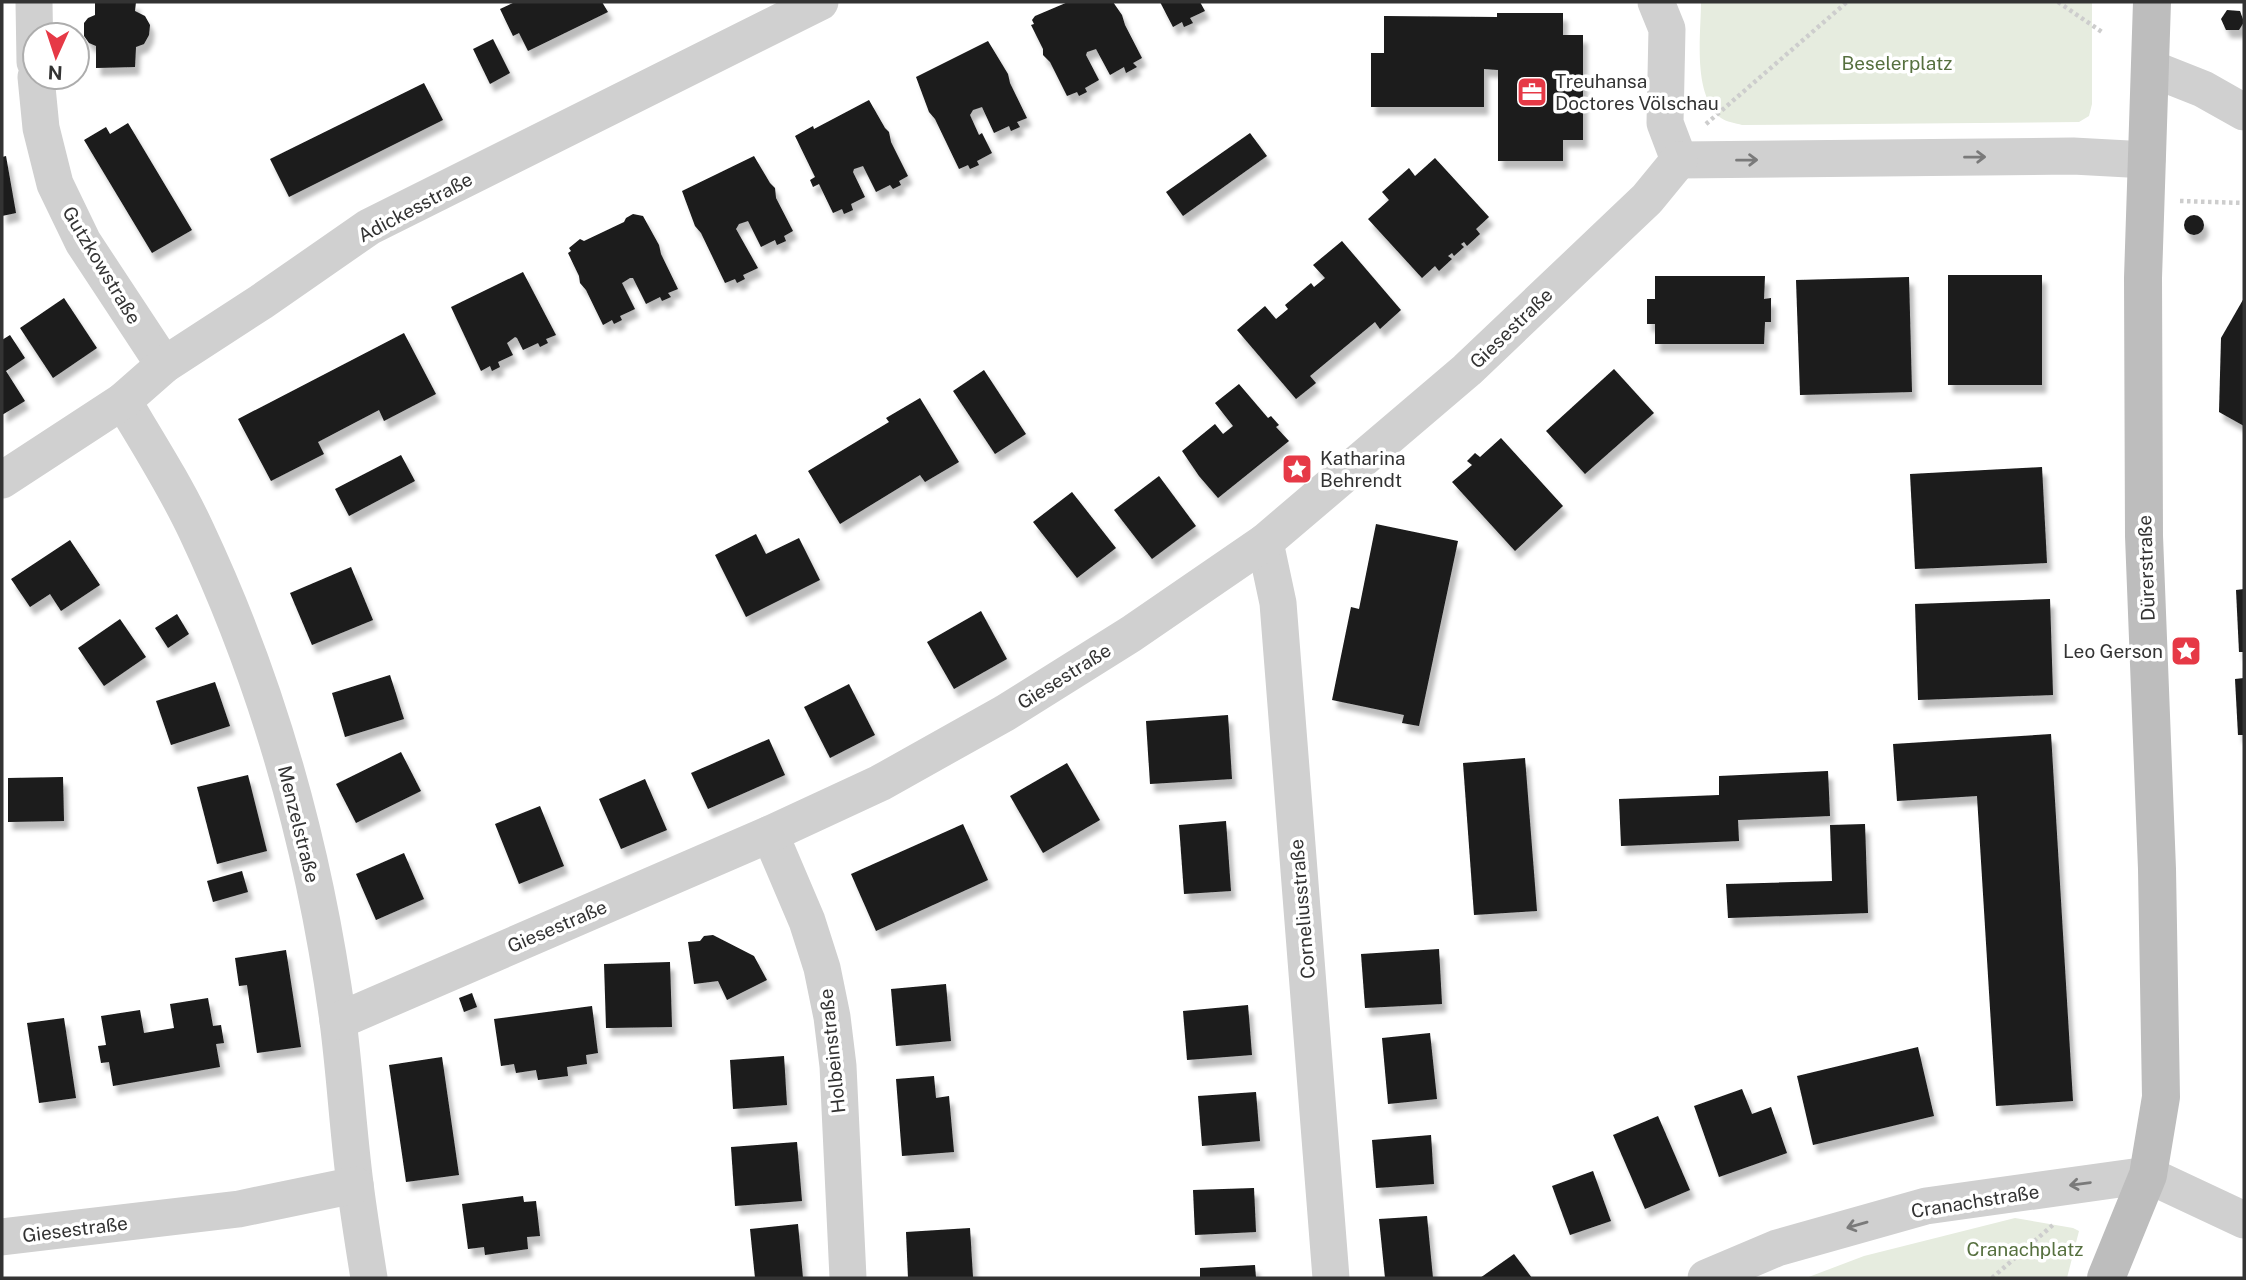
<svg xmlns="http://www.w3.org/2000/svg" width="2246" height="1280" font-family="'Public Sans',sans-serif">
<style>
.green{fill:#e6ecdf}
.building{fill:#1a1a1a;filter:url(#shadow)}
.lines{fill:none;stroke-linecap:round;stroke-linejoin:round}
.path{stroke:#cdcdcd;stroke-width:4.5;stroke-dasharray:3.5 3.5;stroke-linecap:butt}
.street{stroke:#d0d0d0;stroke-width:37}
.secondary{stroke:#bdbdbd;stroke-width:38}
.oneway{stroke:#7a7a7a}
.labels{text-anchor:middle;dominant-baseline:central;stroke-width:7;stroke-linejoin:round;paint-order:stroke}
.park-label{font-size:19px;fill:#56703f;stroke:#fff}
.poi-label{font-size:19px;fill:#333;stroke:#fff;text-anchor:start}
.street-label{font-size:19px;fill:#333;stroke:#fff}
</style>
<defs>
<filter id="shadow"><feDropShadow dx="4.5" dy="8" stdDeviation="2" flood-color="#0004"/></filter>
</defs>
<rect width="100%" height="100%" fill="#fff"/>
<!-- green -->
<g class="green">
<path d="M1701 2H2092V104L2089 116 2079 122 1742 125C1736 123 1726 122 1721 118 1692 94 1701 35 1701 2Z"/>
<path d="M2015 1218 2073 1228 2079 1231 2067 1278H1806L1864 1256Z"/>
</g>
<!-- building -->
<g class="building">
<path d="M95 2H136L135 11 145 16 150 25 149 35 144 44 136 47 135 67 96 68V46L89 43 84 36V23L88 18 95 15Z"/>
<path d="M515 2H602L608 12 528 51 519 33 513 36 500 9Z"/>
<path d="M1068 2H1113L1122 15 1125 25 1142 58 1133 63 1137 67 1126 73 1124 67 1110 75 1096 49 1087 52 1086 55 1099 80 1085 88 1087 92 1079 96 1077 92 1067 96 1050 62 1043 55V49L1031 25 1034 24 1032 20 1035 16Z"/>
<path d="M1160 2H1200L1205 11 1190 18 1193 23 1184 27 1182 22 1173 27Z"/>
<path d="M2227 10 2240 11 2244 22 2239 30H2226L2221 19Z"/>
<path d="M1497 13H1563V35H1583V140H1563V161H1498V70L1484 69V107H1371V53H1384V16L1497 17Z"/>
<path d="M493 39 510 73 490 84 473 49Z"/>
<path d="M988 41 1008 74 1010 83 1027 118 1017 122 1020 127 1011 131 1009 126 994 133 982 107 973 110 970 115 979 135 982 133 992 153 977 161 979 165 970 169 968 165 959 169 935 119 929 112 916 77Z"/>
<path d="M424 83 443 120 289 197 270 159Z"/>
<path d="M869 100 885 128 889 132 891 142 908 176 899 181 901 185 893 189 890 185 876 192 863 166 854 169 853 172 865 197 851 204 853 210 844 214 842 209 833 213 819 184 813 187 810 180 815 177 795 136 813 126 814 129Z"/>
<path d="M128 123 192 230 152 253 84 140 106 127 110 134Z"/>
<path d="M1250 133 1267 156 1183 216 1166 192Z"/>
<path d="M6 156 16 213 2 216V157Z"/>
<path d="M754 156 770 183 775 188 776 198 793 231 784 236 786 241 777 245 775 240 761 247 748 221 739 224 736 229 758 268 743 275 745 279 737 283 735 279 725 283 701 233 695 226 682 191Z"/>
<path d="M1435 158 1489 217 1476 229 1480 234 1467 246 1464 242 1461 244 1464 247 1454 256 1452 253 1448 256 1452 259 1439 271 1435 266 1422 278 1368 219 1389 200 1382 192 1409 168 1415 176Z"/>
<path d="M633 214 643 216 659 245 661 254 678 289 668 293 671 297 662 301 660 297 646 304 633 278H630L622 283 635 309 620 316 622 320 614 324 612 320 603 325 586 290 580 283 579 276 568 253 571 251 569 248 580 239 584 241 624 222 626 218Z"/>
<circle cx="2194" cy="225" r="10"/>
<path d="M1342 241 1401 310 1380 329 1375 322 1310 376 1316 383 1296 399 1237 330 1265 306 1276 319 1288 309 1285 305 1311 283 1314 287 1325 278 1313 265Z"/>
<path d="M523 272 556 335 546 339 548 343 540 347 538 343 523 350 517 338 515 337 507 343 513 355 498 362 500 367 492 371 490 366 481 371 451 307Z"/>
<rect x="1948" y="275" width="94" height="110"/>
<path d="M1655 276H1765L1764 299 1771 298V322H1765L1764 344H1655V324H1647V299H1655Z"/>
<path d="M1909 277 1912 392 1800 395 1796 280Z"/>
<path d="M64 298 97 348 53 378 20 328Z"/>
<path d="M2244 298V426L2219 412 2221 338Z"/>
<path d="M404 333 436 394 384 421 379 410 318 442 324 454 271 481 238 419Z"/>
<path d="M10 335 25 358 6 371 25 401 2 415V340Z"/>
<path d="M1614 369 1654 413 1585 474 1546 431Z"/>
<path d="M984 370 1026 434 995 454 953 391Z"/>
<path d="M1239 384 1268 418 1271 416 1279 425 1276 427 1289 441 1218 498 1199 476 1182 451 1215 424 1223 434 1233 426 1215 403Z"/>
<path d="M920 398 959 462 925 482 920 475 840 524 808 471 889 422 886 418Z"/>
<path d="M1501 438 1563 506 1515 551 1452 482 1472 465 1467 461 1475 453 1480 457Z"/>
<path d="M401 455 415 481 349 516 335 489Z"/>
<path d="M2042 467 2047 563 1915 569 1910 474Z"/>
<path d="M1159 476 1196 526 1152 559 1114 510Z"/>
<path d="M1072 492 1116 548 1077 578 1033 522Z"/>
<path d="M1376 524 1458 541 1419 726 1402 723 1404 715 1332 700 1351 607 1359 609Z"/>
<path d="M756 534 766 554 799 538 820 580 746 617 715 555Z"/>
<path d="M70 540 100 585 61 611 50 594 30 607 11 579Z"/>
<path d="M351 567 373 620 312 645 290 593Z"/>
<path d="M2244 589V652H2239L2236 590Z"/>
<path d="M2050 599 2053 695 1918 700 1915 604Z"/>
<path d="M981 611 1007 659 954 689 927 642Z"/>
<path d="M177 614 189 634 168 648 155 628Z"/>
<path d="M120 619 146 657 104 686 78 648Z"/>
<path d="M390 675 404 719 345 737 332 693Z"/>
<path d="M2244 678V735H2238L2235 679Z"/>
<path d="M215 682 230 726 171 745 156 701Z"/>
<path d="M849 684 875 735 830 758 804 707Z"/>
<path d="M1228 715 1232 779 1150 784 1146 721Z"/>
<path d="M2051 734 2073 1101 1996 1106 1977 796 1897 801 1893 744Z"/>
<path d="M769 739 785 775 708 809 691 773Z"/>
<path d="M401 752 421 791 356 823 336 784Z"/>
<path d="M1525 758 1537 911 1474 915 1463 763Z"/>
<path d="M1067 763 1100 820 1043 853 1010 796Z"/>
<path d="M1828 771 1830 816 1738 820 1739 841 1621 846 1619 799 1719 795V776Z"/>
<path d="M248 775 267 851 217 864 197 787Z"/>
<path d="M63 777 64 821 8 822V778Z"/>
<path d="M645 779 667 830 621 849 599 799Z"/>
<path d="M540 806 564 866 519 884 495 824Z"/>
<path d="M1226 821 1231 891 1184 894 1179 825Z"/>
<path d="M963 824 988 880 876 931 851 874Z"/>
<path d="M1865 824 1868 913 1728 918 1726 884 1832 881 1830 825Z"/>
<path d="M404 853 424 899 376 920 356 874Z"/>
<path d="M242 871 248 892 213 902 207 881Z"/>
<path d="M713 935 754 956 767 980 727 1000 718 981 694 984 688 942 700 941 704 936Z"/>
<path d="M1439 949 1442 1004 1365 1008 1361 954Z"/>
<path d="M286 950 301 1047 257 1053 247 985 239 986 235 958Z"/>
<path d="M670 962 672 1027 606 1028 604 964Z"/>
<path d="M946 984 951 1041 896 1046 891 989Z"/>
<path d="M472 993 477 1007 464 1012 459 998Z"/>
<path d="M208 998 213 1026 221 1025 224 1043 216 1044 220 1067 113 1086 109 1062 101 1063 98 1046 106 1045 101 1016 140 1010 144 1033 174 1028 170 1004Z"/>
<path d="M1248 1005 1252 1055 1187 1060 1183 1011Z"/>
<path d="M592 1006 598 1053 586 1055 587 1064 567 1067 568 1076 538 1080 536 1070 516 1073 514 1064 501 1066 494 1019Z"/>
<path d="M64 1018 76 1098 39 1103 27 1023Z"/>
<path d="M1430 1033 1437 1099 1388 1104 1382 1038Z"/>
<path d="M1918 1047 1934 1116 1813 1145 1797 1076Z"/>
<path d="M784 1056 787 1105 733 1109 730 1060Z"/>
<path d="M442 1057 459 1175 406 1182 389 1065Z"/>
<path d="M934 1076 936 1098 949 1096 954 1152 902 1156 896 1079Z"/>
<path d="M1742 1089 1752 1114 1771 1107 1787 1153 1719 1177 1694 1106Z"/>
<path d="M1256 1092 1260 1141 1202 1146 1198 1096Z"/>
<path d="M1658 1116 1690 1190 1645 1209 1613 1135Z"/>
<path d="M1431 1135 1434 1184 1376 1188 1372 1140Z"/>
<path d="M797 1142 802 1201 735 1206 731 1147Z"/>
<path d="M1593 1171 1611 1221 1570 1235 1552 1186Z"/>
<path d="M1254 1188 1256 1232 1195 1235 1193 1190Z"/>
<path d="M523 1196 524 1202 536 1201 540 1236 527 1237 528 1249 485 1255 484 1247 468 1249 462 1204Z"/>
<path d="M1427 1216 1433 1278H1385L1379 1219Z"/>
<path d="M798 1224 803 1278H755L750 1229Z"/>
<path d="M970 1228 973 1277 908 1278 906 1232Z"/>
<path d="M1514 1254 1532 1278H1480Z"/>
<path d="M1255 1265 1256 1278H1200V1268Z"/>
</g>
<g class="lines">
<!-- path -->
<g class="path">
<path d="M2058 2 2102 32"/>
<path d="M1706 124 1847 2"/>
<path d="M2180 201 2244 203"/>
<path d="M1992 1278 2054 1224"/>
</g>
<!-- street -->
<g class="street">
<path d="M34 2 35 62"/>
<path d="M1656 2 1667 29 1665 123 1679 160"/>
<path d="M2150 68 2203 89 2244 112"/>
<path d="M36 77 41 128 55 184 83 242 164 365"/>
<path d="M1679 160 2073 156 2147 160"/>
<path d="M123 401C148 443 175 485 196 530 269 685 315 851 338 1021 345 1075 348 1130 355 1184 359 1216 364 1247 369 1278"/>
<path d="M2 480 123 401 164 365 261 302 369 227 820 2"/>
<path d="M1265 542 1278 603 1331 1278"/>
<path d="M770 834 807 921 822 968 832 1017 838 1066 848 1278"/>
<path d="M338 1021 770 834 880 783 1005 713 1131 634 1265 542 1467 370 1647 199 1679 160"/>
<path d="M2 1237 239 1209 355 1185"/>
<path d="M1706 1278 1777 1248 1926 1206 2148 1175 2244 1220"/>
</g>
<!-- secondary -->
<path class="secondary" d="M2106 1278 2148 1175 2161 1097 2157 869 2144 536 2143 278 2152 2"/>
</g>
<!-- one-way arrows -->
<defs><path id="oneway-shaft" d="M-6 0H5M1.5-3L5.5 0L1.5 3" fill="none" stroke-width="1.6" stroke-linecap="round" stroke-linejoin="round" transform="scale(1.75)"/></defs>
<g class="oneway">
<use href="#oneway-shaft" transform="translate(1975 157) rotate(-1)"/>
<use href="#oneway-shaft" transform="translate(1747 160) rotate(-1)"/>
<use href="#oneway-shaft" transform="translate(2080 1184) rotate(172)"/>
<use href="#oneway-shaft" transform="translate(1857 1225) rotate(164)"/>
</g>
<!-- icons -->
<defs>
<g id="office-square" transform="scale(1.575)"><rect x="-9" y="-9" width="18" height="18" rx="4" fill="#e63946" stroke="#fff"/><path d="M-6-3h4V-5.5h4V-3h4V5H-6ZM-1-4.5V-3h2v-1.5ZM-6 0V1H6V0Z" fill="#fff"/></g>
<g id="sight-square" transform="scale(1.575)"><rect x="-9" y="-9" width="18" height="18" rx="4" fill="#e63946" stroke="#fff"/><path d="M0-6L1.8-2.2L6-1.7L2.9 1.2L3.7 5.4L0 3.3L-3.7 5.4L-2.9 1.2L-6-1.7L-1.8-2.2Z" fill="#fff"/></g>
</defs>
<g fill-rule="evenodd">
<use href="#office-square" x="1532" y="92"/>
<use href="#sight-square" x="1297" y="469"/>
<use href="#sight-square" x="2186" y="651"/>
</g>
<g class="labels">
<!-- park labels -->
<g class="park-label">
<text x="1897" y="63">Beselerplatz</text>
<text x="2025" y="1249">Cranachplatz</text>
</g>
<!-- poi labels -->
<g class="poi-label">
<text x="1555" y="81">Treuhansa<tspan x="1555" dy="22">Doctores Völschau</tspan></text>
<text x="1320" y="458">Katharina<tspan x="1320" dy="22">Behrendt</tspan></text>
<text x="2163" y="651" text-anchor="end">Leo Gerson</text>
</g>
<!-- street labels -->
<g class="street-label">
<text transform="translate(415 207) rotate(-28)">Adickesstraße</text>
<text transform="translate(102 265) rotate(59)">Gutzkowstraße</text>
<text transform="translate(1511 328) rotate(-44)">Giesestraße</text>
<text transform="translate(2146 568) rotate(-92)">Dürerstraße</text>
<text transform="translate(1064 676) rotate(-32)">Giesestraße</text>
<text transform="translate(299 824) rotate(76)">Menzelstraße</text>
<text transform="translate(1302 909) rotate(-95)">Corneliusstraße</text>
<text transform="translate(557 926) rotate(-23)">Giesestraße</text>
<text transform="translate(832 1051) rotate(-96)">Holbeinstraße</text>
<text transform="translate(1975 1201) rotate(-9)">Cranachstraße</text>
<text transform="translate(75 1229) rotate(-7)">Giesestraße</text>
</g>
</g>
<!-- border -->
<rect width="2246" height="1280" fill="none" stroke="#333333" stroke-width="7"/>
<!-- north arrow -->
<g transform="translate(56 56) rotate(183)"><circle r="33" fill="#ffffff" stroke="#adadad" stroke-width="2"/>
<path d="M0-5L12 26L0 18L-12 26Z" fill="#e63946"/>
<text y="-10" font-size="19" font-weight="bold" text-anchor="middle" fill="#333333">N</text>
</g>
</svg>
